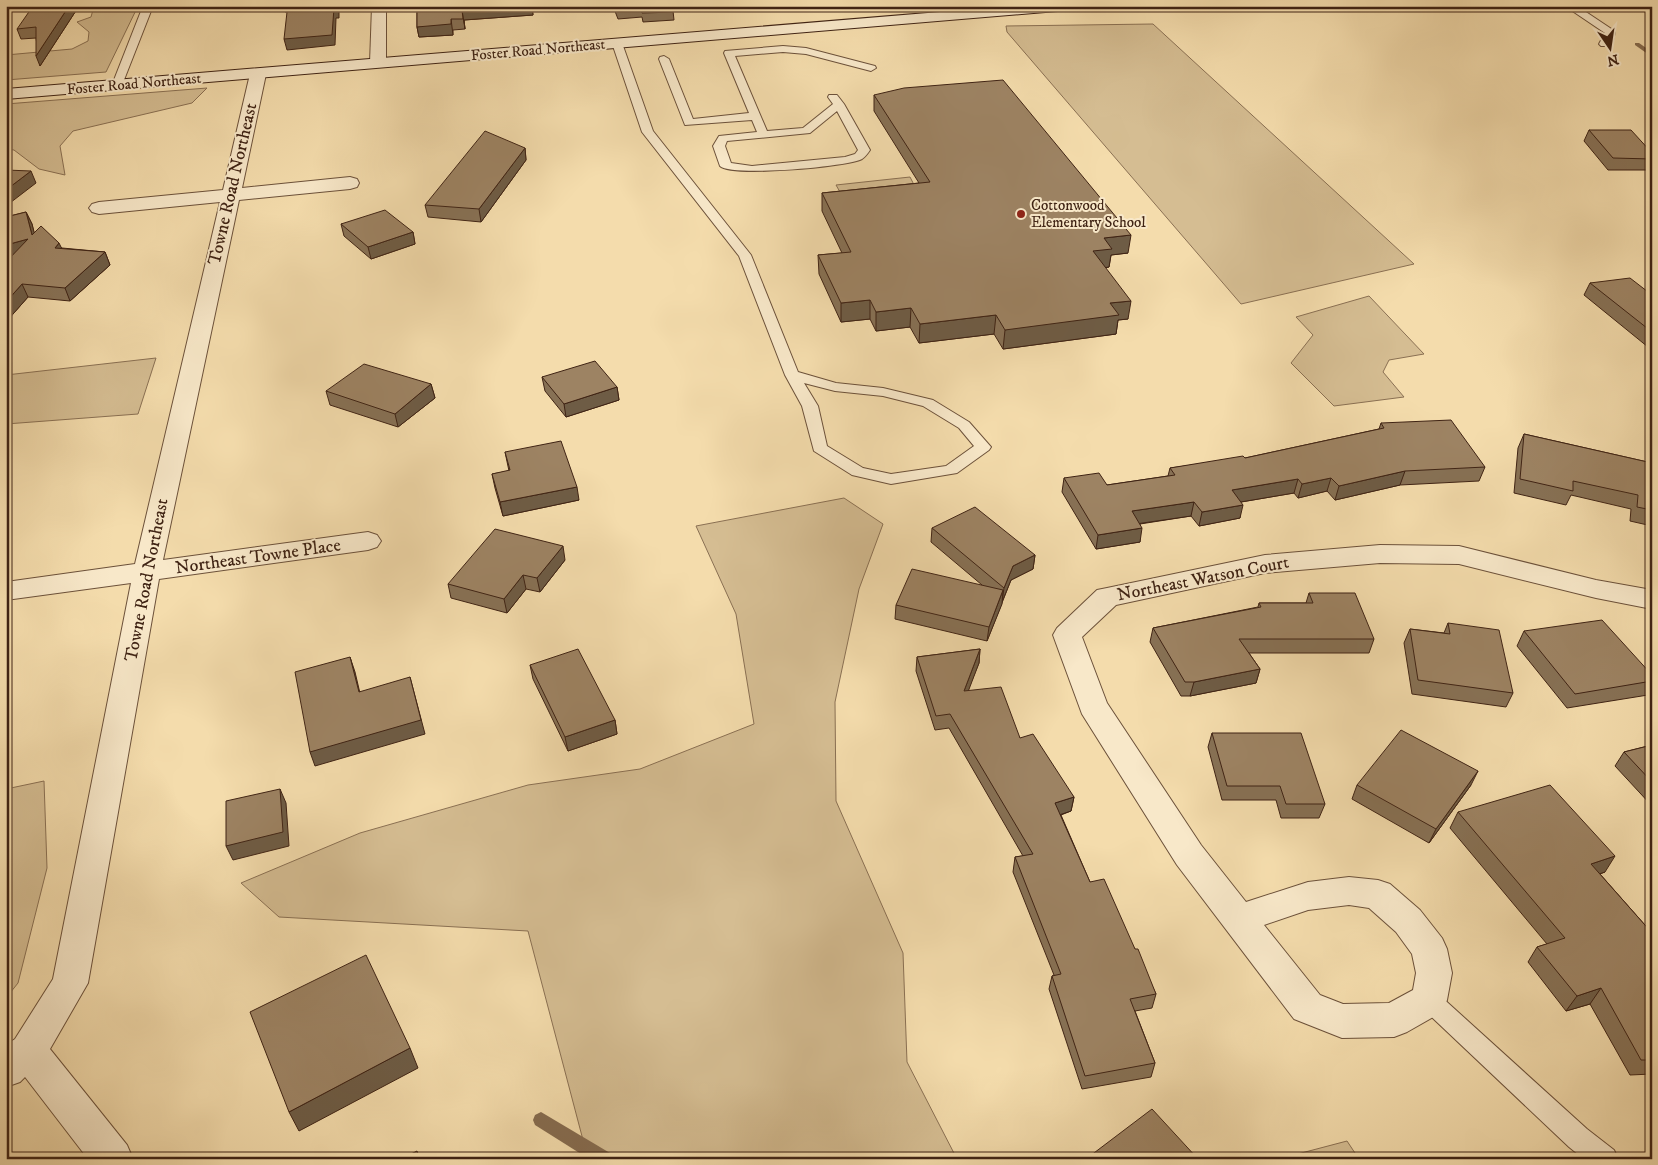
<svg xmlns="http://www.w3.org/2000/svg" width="1658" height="1165" font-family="'IM FELL DW Pica',serif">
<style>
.green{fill:#d5bd92;stroke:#8a7053}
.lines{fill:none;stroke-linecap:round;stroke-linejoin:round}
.stream{fill:#866c50;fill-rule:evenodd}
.lane-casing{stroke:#6c513a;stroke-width:2}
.street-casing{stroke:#6c513a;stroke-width:2}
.secondary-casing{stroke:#3f2314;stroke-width:2}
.lane{fill:#f8e8c9;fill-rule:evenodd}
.street{fill:#f8e8c9;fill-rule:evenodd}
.secondary{fill:#f8e8c9;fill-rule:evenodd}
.wall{fill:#877155;stroke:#3f2314}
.shaded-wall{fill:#6e5c45;stroke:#3f2314}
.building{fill:#9d8363;stroke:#3f2314}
.poi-dot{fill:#8f2418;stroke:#f8e8c9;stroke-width:2}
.labels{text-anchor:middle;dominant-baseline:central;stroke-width:4;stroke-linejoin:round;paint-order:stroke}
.far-street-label{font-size:15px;fill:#3f2314;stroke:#f8e8c9}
.far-poi-label{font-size:15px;fill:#3f2314;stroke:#f8e8c9;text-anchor:start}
.street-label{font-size:18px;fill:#3f2314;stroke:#f8e8c9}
</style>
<rect width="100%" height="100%" fill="#f4dcac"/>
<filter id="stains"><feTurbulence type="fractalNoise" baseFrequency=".004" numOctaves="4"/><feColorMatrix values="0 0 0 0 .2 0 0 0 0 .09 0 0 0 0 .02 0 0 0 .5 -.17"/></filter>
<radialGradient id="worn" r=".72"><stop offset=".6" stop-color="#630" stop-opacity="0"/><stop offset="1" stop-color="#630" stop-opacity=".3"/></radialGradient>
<!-- green -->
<g class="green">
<path d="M94 6H138L106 72 6 80V55L72 49 88 41 89 32 77 22 91 17Z"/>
<path d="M1153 24 1414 264 1241 304 1007 32 1006 26Z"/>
<path d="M207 88 192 103 73 131 60 146 65 175 39 169 14 150 6 149V104Z"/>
<path d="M910 177 924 204 844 199 836 185Z"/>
<path d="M1369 296 1424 354 1389 360 1383 372 1404 397 1334 406 1291 363 1313 335 1296 317Z"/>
<path d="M156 358 138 414 6 424V375Z"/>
<path d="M844 498 883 524 859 589 835 702 836 801 903 953 907 1062 957 1159H588L528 931 279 917 241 883 360 833 528 785 640 769 754 724 736 614 696 526Z"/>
<path d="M44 781 47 868 18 983 6 998V789Z"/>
<path d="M1347 1141 1359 1159H1289L1290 1156Z"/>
</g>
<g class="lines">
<!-- stream -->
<g class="stream">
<path d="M1635 43H1639L1652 52V57L1635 45Z"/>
<path d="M541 1112 610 1153 612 1159H589L535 1125 533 1120 535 1115Z"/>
</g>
<!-- lane casing -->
<g class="lane-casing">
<g id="lane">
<path d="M143 6H153L122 85 121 87H113L112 85Z"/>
<path d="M1565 6H1577L1613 30 1615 32 1613 40 1607 46H1601L1599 44 1605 33Z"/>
<path d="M617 40 622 43 653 131 751 255 798 372 836 383 883 388 933 400 969 422 991 447 989 450 957 473 891 484 852 475 814 451 802 406 785 375 739 256 642 132 612 43ZM804 383 835 391 883 396 923 406 959 428 974 446 946 466 891 474 863 468 827 446 818 406Z"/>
<path d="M783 46 806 48 875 66 876 68 871 71 806 54 783 52 735 56 767 131 803 128 833 104 828 97 829 95H837L844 104 870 150C868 153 865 157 862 159 847 167 731 177 720 166L713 146 719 136 757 132 752 120 685 125 659 59 660 57 664 56 669 59 693 119 749 113 724 53 725 51ZM837 111 858 150 855 154 845 157 752 166 731 163 725 146 727 141 810 133Z"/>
<path d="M1429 990 1437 993 1587 1129 1614 1150 1618 1159H1584L1569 1147 1421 1007 1417 1000 1421 993Z"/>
</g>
</g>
<!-- street casing -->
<g class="street-casing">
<g id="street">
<path d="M372 6H386V63L384 66H372L370 63Z"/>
<path d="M258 69 264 71 266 74 242 188 350 177 357 179 359 183 357 187 350 189 239 200 163 560 368 532 377 535 381 541 377 547 368 550 159 579 88 983 50 1049 127 1145 133 1159H88L25 1077 20 1082 6 1087V1045L15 1039 53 979 131 583 6 600V582L135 564 220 202 99 214 92 212 89 208 92 204 99 202 223 190 250 74 252 71Z"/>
<path d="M1380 545 1459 546 1596 580 1652 590V609L1596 598 1459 564 1380 563 1265 573 1116 605 1082 637 1107 703 1201 845 1246 902 1308 882 1349 877 1378 880 1390 884 1420 910 1442 938 1447 949 1452 973 1447 1000 1442 1012 1407 1032 1394 1037 1342 1038 1294 1019 1177 865 1082 714 1053 635 1057 628 1097 590 1107 588 1265 555ZM1349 905 1369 908 1396 932 1412 954 1416 973 1413 990 1389 1003 1343 1004 1320 995 1264 925 1308 910Z"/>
</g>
</g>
<!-- secondary casing -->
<g class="secondary-casing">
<path id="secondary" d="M1012 6H1076L1069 10 6 99V89Z"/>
</g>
<!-- lane -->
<use href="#lane" class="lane"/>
<!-- street -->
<use href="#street" class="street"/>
<!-- secondary -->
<use href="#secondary" class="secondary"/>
</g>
<!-- wall -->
<g class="wall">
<path d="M79 6 40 66 36 38 21 39 17 29Z"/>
<path d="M417 6H532L533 15 464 20 465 29 453 30V35L419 37 417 27Z"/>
<path d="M613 6H700L701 9 673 11 674 20 643 22 642 17 618 19Z"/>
<path d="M874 95 1128 253 1111 255 1109 267 1105 268 1128 319 1118 320 1116 334 1003 349 994 334 919 343 910 327 876 331 870 319 841 322 819 274 818 255 842 253 822 211V193L919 183 874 111Z"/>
<path d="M1589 130 1652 153V170H1608L1584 141Z"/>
<path d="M525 148 526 160 481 222 428 217 425 205Z"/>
<path d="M26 212 32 224 34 233 62 248 105 252 110 265 70 301 28 297 6 322V262L10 258 6 259V217Z"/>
<path d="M341 224 413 232 415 244 371 259 344 236Z"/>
<path d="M1590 283 1652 295V346L1648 347 1584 295Z"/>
<path d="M542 377 617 387 619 400 566 417 545 391Z"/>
<path d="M431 384 435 398 398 427 330 405 326 391Z"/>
<path d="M1381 423 1485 467 1479 481 1400 485 1335 500 1327 491 1298 498 1294 493 1241 502 1240 518 1199 526 1191 516 1140 524V542L1096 549 1062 492 1064 478 1107 485 1168 476 1170 468 1245 458 1379 429Z"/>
<path d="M1524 434 1652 463V526L1630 521 1631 509 1571 495 1566 505 1514 493 1518 448Z"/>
<path d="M505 452 579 500 503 516 495 488 492 474 509 471Z"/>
<path d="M932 528 1035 555 1033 569 1011 580 987 641 895 619 896 605 982 585 931 542Z"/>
<path d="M565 560 540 592 526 589 507 613 451 598 448 584Z"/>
<path d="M1309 593 1374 639 1369 653H1249L1260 669 1256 683 1190 696H1181L1150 642 1153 628 1258 607 1259 603H1306Z"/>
<path d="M1448 623 1513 693 1506 707 1412 694 1404 643 1410 629 1444 633Z"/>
<path d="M1524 631 1652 675V689L1648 695 1567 708 1517 646Z"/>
<path d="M980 649 979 663 968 690 1020 738 1074 797 1071 811 1061 815 1090 882 1135 949 1156 994 1152 1008 1135 1011 1155 1063 1151 1077 1082 1089 1049 989 1052 976 1054 975 1013 872 1015 857 1023 856 949 728 935 730 916 671 917 657Z"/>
<path d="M530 665 615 720 617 734 568 751 533 679Z"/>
<path d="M1212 733 1325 804 1319 818H1281L1276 800H1222L1208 747Z"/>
<path d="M1652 745V806L1615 766 1624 752Z"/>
<path d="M1357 785H1471L1429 843 1352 799Z"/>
<path d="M1458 812 1605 872 1600 874 1652 933V1074L1630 1075 1590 1004 1566 1011 1528 962 1537 947 1547 944 1450 828Z"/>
</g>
<!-- shaded-wall -->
<g class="shaded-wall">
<path d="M69 6H79L40 66 36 56Z"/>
<path d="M336 6H339V18H336L335 45 287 50 284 39Z"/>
<path d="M507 6H532L533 15 464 20 465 29 462 10Z"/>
<path d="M451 19 453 35 419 37 417 27Z"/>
<path d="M525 148 526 160 481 222 479 209Z"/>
<path d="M31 171 36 183 6 206V190Z"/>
<path d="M26 212 32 224 38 247 32 235Z"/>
<path d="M413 232 415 244 371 259 368 247Z"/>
<path d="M1131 235 1128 253 1111 255 1109 267 1090 270 1093 251 1104 238Z"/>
<path d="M28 239 33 252 6 259V245Z"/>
<path d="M59 243 65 255 55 248Z"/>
<path d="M105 252 110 265 70 301 65 288Z"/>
<path d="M22 284 28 297 6 322V302Z"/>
<path d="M870 300V319L841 322V303Z"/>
<path d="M1131 301 1128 319 1118 320 1116 334 1003 349 1005 330 1110 303Z"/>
<path d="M911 308 910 327 876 331V312Z"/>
<path d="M996 315 994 334 919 343 920 324Z"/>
<path d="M1652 338V346L1648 347Z"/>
<path d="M431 384 435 398 398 427 395 414Z"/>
<path d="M617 387 619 400 566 417 564 404Z"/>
<path d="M1405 471 1400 485 1335 500 1339 486Z"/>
<path d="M1331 478 1327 491 1298 498 1302 484Z"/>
<path d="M1298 479 1294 493 1229 504 1232 490Z"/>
<path d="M577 487 579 500 503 516 500 502Z"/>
<path d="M1194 502 1191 516 1129 525 1132 511Z"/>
<path d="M1243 505 1240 518 1199 526 1202 512Z"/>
<path d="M1142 528 1140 542 1096 549 1098 535Z"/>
<path d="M563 546 565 560 540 592 537 578Z"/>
<path d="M1035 555 1033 569 1011 580 1002 602 1004 588 1013 566Z"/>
<path d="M523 575 526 589 507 613 504 599Z"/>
<path d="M1003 590 1002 604 987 641 989 627Z"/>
<path d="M980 649 979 663 963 705 964 691Z"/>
<path d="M350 657 355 672 363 706 359 692Z"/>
<path d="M1260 669 1256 683 1190 696 1194 682Z"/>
<path d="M410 677 425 734 315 766 310 752Z"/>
<path d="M615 720 617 734 568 751 565 737Z"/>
<path d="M1478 771 1471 785 1429 843 1436 829Z"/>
<path d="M280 789 286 803 289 846 233 860 226 846Z"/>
<path d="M1074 797 1071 811 1053 817 1055 803Z"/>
<path d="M1615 856 1605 872 1581 880 1591 864Z"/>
<path d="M1601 988 1590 1004 1566 1011 1577 996Z"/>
<path d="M410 1048 418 1068 299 1131 289 1112Z"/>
</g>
<!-- building -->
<g class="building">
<path d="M33 6H69L36 56V27L17 29Z"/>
<path d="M285 6H336V8H334L332 35 284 39 287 12H285Z"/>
<path d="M417 6H507L462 10 463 19H451V24L417 27Z"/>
<path d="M616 6H672L674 12 642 13 641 9 618 10Z"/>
<path d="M1003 80 1131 235 1104 238 1112 249 1093 251 1131 301 1110 303 1119 315 1005 330 996 315 920 324 911 308 876 312 870 300 841 303 818 255 851 252 822 193 930 182 874 95 904 88Z"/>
<path d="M1589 130H1631L1652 153V159L1613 158Z"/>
<path d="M485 131 525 148 479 209 425 205Z"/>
<path d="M6 170 31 171 6 190Z"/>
<path d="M385 210 413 232 368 247 341 224Z"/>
<path d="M26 212 32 235 41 226 59 243 55 248 105 252 65 288 22 284 6 302V262L28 239 6 245V217Z"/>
<path d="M1630 278 1652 295V332L1590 283Z"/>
<path d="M595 361 617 387 564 404 542 377Z"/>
<path d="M364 364 431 384 395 414 326 391Z"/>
<path d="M1451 420 1485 467 1405 471 1339 486 1331 478 1302 484 1298 479 1232 490 1243 505 1202 512 1194 502 1132 511 1142 528 1098 535 1064 478 1099 473 1107 485 1175 475 1170 468 1243 456 1245 458 1384 428 1381 423Z"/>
<path d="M1524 434 1652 463V510L1637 507 1638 495 1573 481V491L1520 479Z"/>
<path d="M561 441 577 487 500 502 492 474 510 470 505 452Z"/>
<path d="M975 507 1035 555 1013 566 1004 588 932 528Z"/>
<path d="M495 529 563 546 537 578 523 575 504 599 448 584Z"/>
<path d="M912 569 1003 590 989 627 896 605Z"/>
<path d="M1309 593H1355L1374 639H1239L1260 669 1194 682H1185L1153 628 1261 607 1259 603H1313Z"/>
<path d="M1602 620 1652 675V681L1575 694 1524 631Z"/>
<path d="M1448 623 1499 630 1513 693 1418 680 1410 629 1450 634Z"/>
<path d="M578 649 615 720 565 737 530 665Z"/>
<path d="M980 649 964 691 1001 687 1020 738 1033 734 1074 797 1055 803 1090 882 1104 879 1135 949H1138L1156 994 1130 999 1155 1063 1085 1076 1052 976 1061 974 1015 857 1033 854 950 714 936 716 917 657Z"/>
<path d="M350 657 359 692 410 677 421 720 310 752 295 672Z"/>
<path d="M1401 730 1478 771 1436 829 1357 785Z"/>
<path d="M1212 733H1301L1325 804H1286L1280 786H1227Z"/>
<path d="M1652 745V782L1624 752Z"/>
<path d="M1550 785 1615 856 1591 864 1652 933V1060H1641L1601 988 1577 996 1537 947 1565 938 1458 812Z"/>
<path d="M280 789 283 832 226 846V801Z"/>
<path d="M366 955 410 1048 289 1112 250 1012Z"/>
<path d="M1152 1109 1198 1159H1086Z"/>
<path d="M417 1151 420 1159H401Z"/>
</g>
<!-- markers -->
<circle class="poi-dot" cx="1021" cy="214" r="5"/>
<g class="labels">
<!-- far-street labels -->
<g class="far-street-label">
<text transform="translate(538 50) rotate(-5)">Foster Road Northeast</text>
<text transform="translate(134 84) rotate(-5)">Foster Road Northeast</text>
</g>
<!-- far-poi labels -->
<g class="far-poi-label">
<text x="1031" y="205">Cottonwood<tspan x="1031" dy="17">Elementary School</tspan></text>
</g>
<!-- street labels -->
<g class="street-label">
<text transform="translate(233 184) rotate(-77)">Towne Road Northeast</text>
<text transform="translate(258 557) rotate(-8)">Northeast Towne Place</text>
<text transform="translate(1203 579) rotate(-11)">Northeast Watson Court</text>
<text transform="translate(147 580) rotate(-79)">Towne Road Northeast</text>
</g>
</g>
<!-- margin -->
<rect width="1658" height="1165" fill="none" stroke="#f4dcac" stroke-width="25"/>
<rect x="8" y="8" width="1643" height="1150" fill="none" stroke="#3f2314" stroke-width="2.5"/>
<rect x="12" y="12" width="1633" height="1140" fill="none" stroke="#3f2314"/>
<!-- north arrow -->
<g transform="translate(1610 48) rotate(167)" stroke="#f8e8c9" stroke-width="4" paint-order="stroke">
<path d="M0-4L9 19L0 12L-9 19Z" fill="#3f2314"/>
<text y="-8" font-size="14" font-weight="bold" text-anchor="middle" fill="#3f2314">N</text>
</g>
<rect width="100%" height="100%" filter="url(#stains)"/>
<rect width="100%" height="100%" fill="url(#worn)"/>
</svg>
